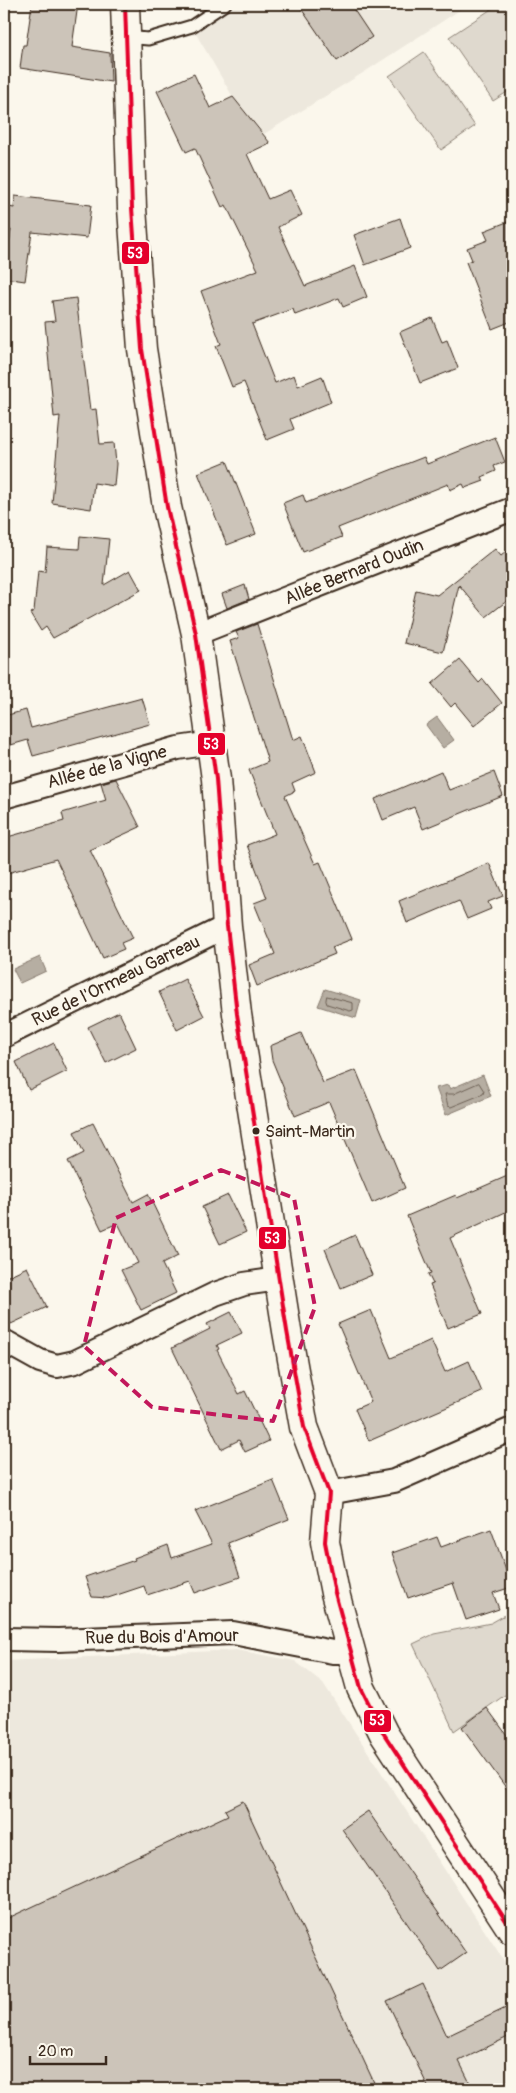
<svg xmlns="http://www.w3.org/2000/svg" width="516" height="2093" font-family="Pangolin,sans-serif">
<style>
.built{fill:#ede8dd}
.green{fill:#dfd9ce;stroke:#8d8276}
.water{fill:#b6aea2;stroke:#85796d}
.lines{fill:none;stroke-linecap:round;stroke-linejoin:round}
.shore{stroke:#6c5f53;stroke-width:1}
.building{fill:#ccc4b9;stroke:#3b2a1e}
.lane-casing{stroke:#3b2a1e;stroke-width:15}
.street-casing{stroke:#3b2a1e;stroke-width:26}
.secondary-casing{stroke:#3b2a1e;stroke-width:31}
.lane{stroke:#fbf7ec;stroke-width:11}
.street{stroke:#fbf7ec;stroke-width:22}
.secondary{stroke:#fbf7ec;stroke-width:28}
.bus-1-casing{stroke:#fbf7ec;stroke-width:8}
.bus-1{stroke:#e4002b;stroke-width:4}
.marked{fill:none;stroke:#c2185b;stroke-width:4;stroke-dasharray:10 6;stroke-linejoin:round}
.bus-dot{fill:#3b2a1e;stroke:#fbf7ec;stroke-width:2}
.labels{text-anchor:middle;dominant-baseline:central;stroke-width:4.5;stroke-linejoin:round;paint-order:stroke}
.bus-label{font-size:17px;fill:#3b2a1e;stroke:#fbf7ec;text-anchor:start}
.street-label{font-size:18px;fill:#3b2a1e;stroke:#fbf7ec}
.line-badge{stroke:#fbf7ec;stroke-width:2}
.badge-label{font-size:14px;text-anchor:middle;font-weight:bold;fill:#fff}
</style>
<rect width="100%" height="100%" fill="#fbf7ec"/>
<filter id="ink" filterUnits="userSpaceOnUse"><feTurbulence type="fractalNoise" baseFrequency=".02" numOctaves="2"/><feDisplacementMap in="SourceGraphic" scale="10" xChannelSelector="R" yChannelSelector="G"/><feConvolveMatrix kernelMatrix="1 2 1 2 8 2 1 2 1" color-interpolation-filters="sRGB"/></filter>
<g filter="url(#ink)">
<!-- built -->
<g class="built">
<path d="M211 4H469L366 71 264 134 233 97 196 34 193 35 184 22Z"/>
<path d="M236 1650 295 1661 323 1683 512 1973V2089H4V1661Z"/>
</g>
<!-- green -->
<g class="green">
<path d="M499 4H512V89L493 101 449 37Z"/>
<path d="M424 52 475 126 441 150 389 76Z"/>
<path d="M512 1611V1690L454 1731 413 1644 434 1634 491 1623Z"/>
</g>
<!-- water -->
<g class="water">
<path d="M437 717 454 740 443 748 426 725Z"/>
<path d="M40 957 46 971 20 983 13 969Z"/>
<path d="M325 989 361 1000 356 1018 318 1006Z"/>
<path d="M483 1075 491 1096 446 1115 436 1088 448 1085 450 1089Z"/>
</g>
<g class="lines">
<!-- shore -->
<g class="shore">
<path d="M327 996 353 1003V1010L350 1011 327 1004 326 1001Z"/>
<path d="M479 1083 484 1091 483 1094 451 1107 448 1106 445 1094H453Z"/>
</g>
</g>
<!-- building -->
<g class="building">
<path d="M32 4H78L72 47 110 53 111 82 20 68 23 45H26Z"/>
<path d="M298 4H350L372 37 337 61Z"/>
<path d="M194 74 210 108 233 97 270 143 247 154 268 199 290 190 302 215 278 227 305 286 355 266 367 297 343 307 339 298 295 315 293 309 252 324 275 383 294 375 298 386 322 376 331 402 290 419 294 429 267 440 244 382 232 387 216 346 221 344 201 291 258 270 226 205 222 207 195 148 186 152 157 91Z"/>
<path d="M15 196 91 205 87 238 32 232 25 281 4 278 11 230 4 229V206L14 208Z"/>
<path d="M400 218 410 248 365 265 354 235Z"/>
<path d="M512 220V321L492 329 466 262 472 260 467 248 488 240 484 231Z"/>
<path d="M76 298 90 410 96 409 100 444 114 443 116 464 114 486 94 483 91 509 52 503 60 416 54 417 45 322 55 321 52 301Z"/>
<path d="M432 318 442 342 447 340 458 368 420 383 400 332Z"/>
<path d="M495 437 505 462 494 466 496 471 482 477 484 481 465 488 463 484 450 490 448 484 338 528 342 537 303 552 283 503 303 495 306 503 424 457 427 464Z"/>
<path d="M227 461 256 534 227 545 198 473Z"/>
<path d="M80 536 109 539 104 585 130 570 141 590 53 638 46 627 41 631 30 613 34 611 38 571 45 572 47 547 79 549Z"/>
<path d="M512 547V597L486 617 459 585 443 652 404 643 416 590 437 595 495 549 501 556Z"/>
<path d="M245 585 249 599 227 608 222 594Z"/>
<path d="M257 624 293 740 302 736 316 772 292 783 295 791 285 796 315 864 320 862 352 939 332 947 335 954 257 986 249 965 275 954 254 903 267 898 247 845 275 834 249 770 268 762 230 641 239 638 236 632Z"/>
<path d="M460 660 479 683 483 679 502 703 474 726 455 703 451 707 432 684Z"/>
<path d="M142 698 150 724 33 756 28 740 4 747V716L26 710 31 728Z"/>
<path d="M441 771 449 790 494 772 503 796 423 829 414 807 383 820 375 799Z"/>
<path d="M116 779 140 827 90 850 133 938 121 943 124 949 103 958 56 859 4 874V838L64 821 62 813 106 800 101 783Z"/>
<path d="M489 863 503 896 488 902 491 909 467 919 459 901 407 923 399 901Z"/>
<path d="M185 979 204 1016 177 1030 159 992Z"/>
<path d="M119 1012 136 1048 106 1063 88 1027Z"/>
<path d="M301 1033 323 1083 356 1070 405 1188 372 1203 329 1102 295 1116 272 1060 270 1046Z"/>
<path d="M54 1043 67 1071 29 1090 16 1062Z"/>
<path d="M93 1123 133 1202 148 1194 178 1256 162 1264 176 1293 141 1310 121 1270 138 1263 118 1223 102 1230 68 1161 84 1153 74 1132Z"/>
<path d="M512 1174V1209L450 1238 482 1314 448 1328 430 1285 433 1284 428 1274 431 1273 407 1216 456 1195 457 1198Z"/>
<path d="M228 1195 246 1232 220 1244 202 1207Z"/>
<path d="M355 1235 372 1275 341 1288 325 1249Z"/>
<path d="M27 1267 47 1307 11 1324 4 1310V1278Z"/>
<path d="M371 1310 391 1358 431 1340 445 1372 469 1361 482 1392 369 1441 355 1409 371 1402 338 1324Z"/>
<path d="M231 1312 242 1333 217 1345 219 1349 217 1350 239 1394 245 1391 269 1441 245 1452 239 1440 221 1449 172 1348 210 1329 207 1324Z"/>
<path d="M273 1480 289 1519 228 1543 240 1577 195 1593 190 1581 147 1595 144 1586 108 1598 92 1597 85 1577 135 1560 134 1558 168 1545 172 1558 212 1544 195 1511Z"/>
<path d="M491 1529 512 1587 493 1593 499 1609 466 1620 453 1583 408 1598 392 1553 437 1537 441 1547Z"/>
<path d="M487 1708 512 1742V1796L462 1727Z"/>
<path d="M243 1801 377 2089H4V1920L228 1815 225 1810Z"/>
<path d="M368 1811 466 1953 440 1971 342 1829Z"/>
<path d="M423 1984 447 2036 512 2005V2035L459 2061 473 2089H429L387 2001Z"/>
</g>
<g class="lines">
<!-- lane casing -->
<g class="lane-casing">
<path id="lane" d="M126 37 148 39 192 26 225 4"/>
</g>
<!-- street casing -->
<g class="street-casing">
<g id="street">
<path d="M196 634 512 509"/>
<path d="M4 797 178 748 212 743"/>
<path d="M4 1036 227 926"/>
<path d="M4 1341 40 1361 57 1366 75 1362 215 1294 244 1284 279 1279"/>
<path d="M329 1493 394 1481 512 1429"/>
<path d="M4 1639 58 1640 233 1633 333 1652H349"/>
</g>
</g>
<!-- secondary casing -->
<g class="secondary-casing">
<path id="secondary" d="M125 4 132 208 142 349 167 507 196 634 216 779 227 926 237 1014 287 1331 304 1427 329 1493 325 1542 335 1593 361 1688 384 1734 512 1930"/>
</g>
<!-- lane -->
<use href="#lane" class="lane"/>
<!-- street -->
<use href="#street" class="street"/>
<!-- secondary -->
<use href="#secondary" class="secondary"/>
<!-- bus-1 casing -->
<g class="bus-1-casing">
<path id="bus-1" d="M125 4 132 208 142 349 167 507 196 634 216 779 227 926 237 1014 287 1331 304 1427 329 1493 325 1542 335 1593 361 1688 384 1734 512 1930"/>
</g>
<!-- bus-1 -->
<use href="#bus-1" class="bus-1"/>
</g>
</g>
<!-- marked area -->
<path class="marked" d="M221 1170 294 1198 315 1307 273 1421 152 1407 84 1346 116 1218Z"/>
<!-- markers -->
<circle class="bus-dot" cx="256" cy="1131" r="4.5"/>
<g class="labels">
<!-- bus labels -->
<g class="bus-label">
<text x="265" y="1131">Saint-Martin</text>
</g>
<!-- street labels -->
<g class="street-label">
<text transform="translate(354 572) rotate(-22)">Allée Bernard Oudin</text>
<text transform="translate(107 767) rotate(-15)">Allée de la Vigne</text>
<text transform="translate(116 981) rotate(-26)">Rue de l'Ormeau Garreau</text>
<text transform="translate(162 1637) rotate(-1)">Rue du Bois d'Amour</text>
</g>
</g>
<g class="line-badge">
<rect x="121" y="241" width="29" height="24" rx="5" fill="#e4002b"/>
<rect x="197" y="732" width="29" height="24" rx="5" fill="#e4002b"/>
<rect x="258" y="1226" width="29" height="24" rx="5" fill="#e4002b"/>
<rect x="363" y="1709" width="29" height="24" rx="5" fill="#e4002b"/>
</g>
<g class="badge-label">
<text x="135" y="258">53</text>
<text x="211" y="749">53</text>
<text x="272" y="1243">53</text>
<text x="377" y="1725">53</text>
</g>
<!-- margin -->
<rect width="516" height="2093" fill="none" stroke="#fbf7ec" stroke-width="20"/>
<rect x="10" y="10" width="496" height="2073" fill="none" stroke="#3b2a1e" stroke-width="2" filter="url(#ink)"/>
<!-- scale -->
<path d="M30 2056v8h76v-8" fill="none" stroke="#3b2a1e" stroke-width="2.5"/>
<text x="38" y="2056" font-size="15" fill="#3b2a1e" stroke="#fbf7ec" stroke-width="4" paint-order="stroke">20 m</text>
</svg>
